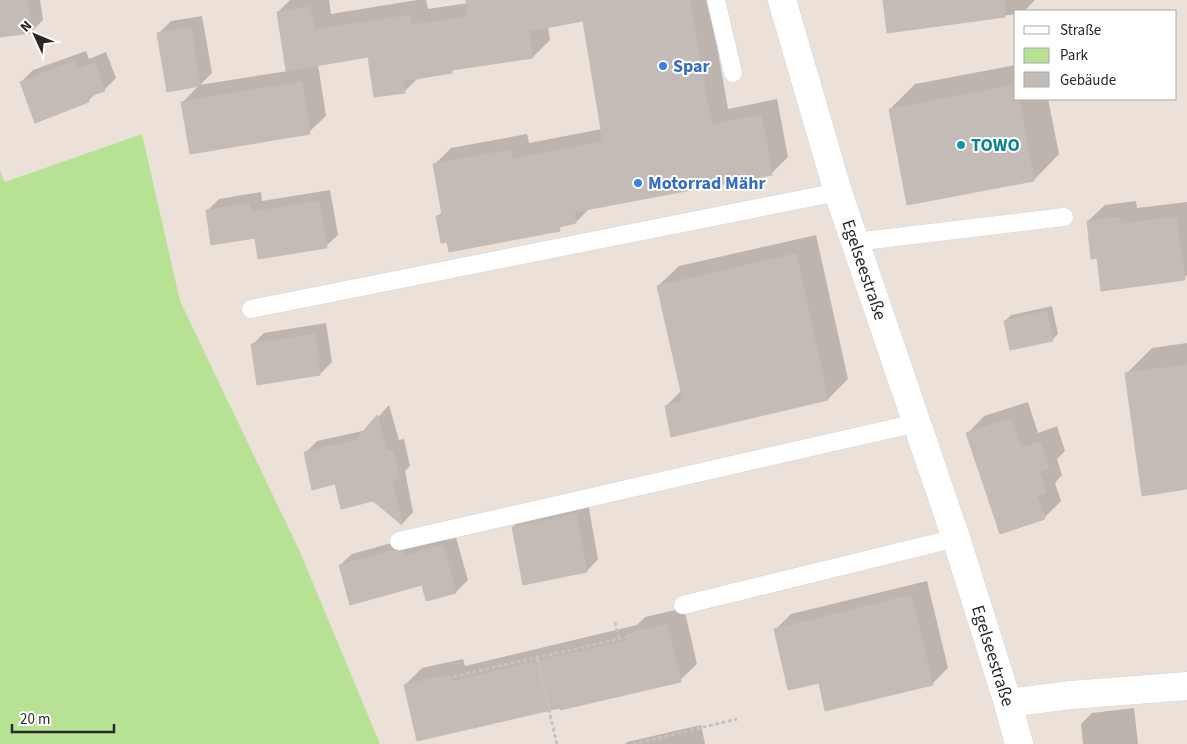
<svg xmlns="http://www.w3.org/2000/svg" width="1187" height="744" font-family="'Source Sans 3',sans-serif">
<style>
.green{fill:#b7e294}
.shadow{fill:#0003}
.building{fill:#c3bbb6;stroke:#c5bdb3}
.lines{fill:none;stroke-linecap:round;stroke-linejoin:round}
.lane-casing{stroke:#ced4e1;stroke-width:19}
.street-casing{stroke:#ced4e1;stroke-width:29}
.secondary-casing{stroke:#ced4e1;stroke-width:29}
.path{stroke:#c3c3c3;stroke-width:3;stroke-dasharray:4 2.5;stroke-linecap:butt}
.lane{stroke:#fff;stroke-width:18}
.street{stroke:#fff;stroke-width:28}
.secondary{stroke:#fff;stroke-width:28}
.shop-dot{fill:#3f7fe0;stroke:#fff;stroke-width:2}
.culture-dot{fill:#0f9aa8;stroke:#fff;stroke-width:2}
.labels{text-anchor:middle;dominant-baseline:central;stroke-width:4;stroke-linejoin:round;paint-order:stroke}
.shop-label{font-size:18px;font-weight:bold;fill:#366cbe;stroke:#fff;text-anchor:start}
.culture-label{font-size:18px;font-weight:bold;fill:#0d838f;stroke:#fff;text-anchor:start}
.street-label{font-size:18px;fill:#282828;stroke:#fff}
</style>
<rect width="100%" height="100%" fill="#ebe1d9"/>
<!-- green -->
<path class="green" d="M142 134 180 301 300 552 380 744H0V171L5 182Z"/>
<!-- shadow -->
<g class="shadow">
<path d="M0 0H40L43 20 31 32 0 36Z"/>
<path d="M290 0H329L331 14 417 0H426L428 9 468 3 467 0H709L728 109 777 99 788 157 771 174 590 208 576 222 564 224 559 229 438 216 443 211 434 165 451 148 527 134 529 143 602 129 584 20 548 26 550 40 533 57 455 68 451 72 419 77 404 92 369 55 318 64 326 116 309 132 183 102 199 85 288 71 278 12Z"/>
<path d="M884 0H1035L1024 11H1016V14L888 32Z"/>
<path d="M202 16 212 73 200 85 159 33 171 21Z"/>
<path d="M86 51 89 59 106 52 116 78 104 90 97 92 88 101 21 82 33 70Z"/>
<path d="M1016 65V99H1048L1059 154 1034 180 890 109 915 84Z"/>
<path d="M330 190 338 235 326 246 256 236 207 211 219 199 261 192 262 201Z"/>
<path d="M1136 201 1137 208 1187 202V275L1184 278 1098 257 1088 221 1105 205Z"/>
<path d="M816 235 848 379 828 399 672 435 666 406 682 390 658 286 679 266Z"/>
<path d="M1052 306 1058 334 1052 340 1005 321 1011 315Z"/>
<path d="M326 323 332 362 320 374 258 383 252 345 264 333Z"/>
<path d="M1187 343V488L1126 374 1152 348Z"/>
<path d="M1028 402 1038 433 1057 426 1065 451 1057 459 1062 475 1055 483 1061 501 1044 518 968 433 984 416Z"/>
<path d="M389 405 399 440 404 439 410 466 405 471 413 512 402 524 373 500 336 483 306 452 317 441 367 430Z"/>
<path d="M588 503 598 559 587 571 513 527 525 515Z"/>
<path d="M455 534 468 580 456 592 427 600 423 584 340 565 352 554 406 539Z"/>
<path d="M927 581 948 668 932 684 819 681 775 630 791 614Z"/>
<path d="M684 608 697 664 680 680 561 707 405 685 422 668 463 659 465 666 637 625 645 617Z"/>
<path d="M1134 708 1138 744H1083L1081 724 1092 713Z"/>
<path d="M701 725 705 744H625L627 742Z"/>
</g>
<!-- building -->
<g class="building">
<path d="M0 0H27L32 33 0 37Z"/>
<path d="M466 0H690L711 125 761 115 772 175 574 212 576 223 559 227 560 231 449 252 447 242 441 243 436 216 442 215 433 164 510 150 512 159 603 142 583 21 529 31 533 58 452 70V73L403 81 405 93 374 97 368 57 286 71 277 12 310 7 314 30 410 15 411 25 468 17Z"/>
<path d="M883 0H1004L1005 17 887 33Z"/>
<path d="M191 27 200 86 167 92 157 33Z"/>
<path d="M74 61 77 70 95 63 105 91 87 97 89 102 35 123 20 82Z"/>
<path d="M302 82 310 134 190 154 181 102Z"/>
<path d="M1016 85V99H1019L1034 181 907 205 889 109Z"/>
<path d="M319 201 327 248 258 259 255 238 211 245 206 210 249 203 251 212Z"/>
<path d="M1120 217V224L1176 217 1185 280 1101 291 1097 258 1091 259 1087 221Z"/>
<path d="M796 254 828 400 671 437 665 406 683 401 657 286Z"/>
<path d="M1046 311 1053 341 1010 350 1004 321Z"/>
<path d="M315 334 320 375 257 385 251 344Z"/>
<path d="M1187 365V489L1142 496 1125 373Z"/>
<path d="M377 415 387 451 393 450 399 478 392 480 402 525 373 501 341 509 335 484 312 490 304 452 356 440Z"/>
<path d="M1011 418 1022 448 1040 442 1049 469 1039 472 1046 493 1037 496 1045 519 1000 534 966 433Z"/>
<path d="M576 514 587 572 523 585 512 527Z"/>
<path d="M443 545 456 593 426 601 422 585 350 605 339 565 394 550 396 551H403L404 556Z"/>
<path d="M911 595 933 685 825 711 819 683 788 690 774 629Z"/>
<path d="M667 624 681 682 560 710V708L417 741 404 685 447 675 449 682 628 640 627 634Z"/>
</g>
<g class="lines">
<!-- lane casing -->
<g class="lane-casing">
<g id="lane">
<path d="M716 0 733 73"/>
<path d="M855 242 1064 217"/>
<path d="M251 309 838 192"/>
<path d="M399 541 917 423"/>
<path d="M683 605 956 538"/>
</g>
</g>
<!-- street casing -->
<g class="street-casing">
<path id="street" d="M1008 703 1071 695 1187 686"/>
</g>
<!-- secondary casing -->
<g class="secondary-casing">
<g id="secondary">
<path id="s1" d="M782 0 838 192 956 538 1008 703 1019 744"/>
</g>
</g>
<!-- path -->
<g class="path">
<path d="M615 622 619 639"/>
<path d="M537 658 557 744"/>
<path d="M447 678 628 637"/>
<path d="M633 744 737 719"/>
</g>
<!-- lane -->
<use href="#lane" class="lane"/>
<!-- street -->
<use href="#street" class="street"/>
<!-- secondary -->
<use href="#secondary" class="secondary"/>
</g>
<!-- markers -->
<g class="shop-dot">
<circle cx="663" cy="66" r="5"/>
<circle cx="638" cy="183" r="5"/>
</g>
<circle class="culture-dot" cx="961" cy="145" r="5"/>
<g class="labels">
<!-- shop labels -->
<g class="shop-label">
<text x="673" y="66">Spar</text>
<text x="648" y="183">Motorrad Mähr</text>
</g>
<!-- culture labels -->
<g class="culture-label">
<text x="971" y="145">TOWO</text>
</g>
<!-- street labels -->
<g class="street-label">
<text stroke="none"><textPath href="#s1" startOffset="282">Egelseestraße</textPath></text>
<text stroke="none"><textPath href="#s1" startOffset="689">Egelseestraße</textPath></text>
</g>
</g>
<!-- legend -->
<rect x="1014" y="10" width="162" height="90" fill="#ffffff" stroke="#a9a9a9"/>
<rect x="1024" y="26" width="25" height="8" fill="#ffffff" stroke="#a9a9a9"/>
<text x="1060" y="35" font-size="15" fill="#282828">Straße</text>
<rect x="1024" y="48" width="25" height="15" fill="#b7e294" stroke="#a9a9a9"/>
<text x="1060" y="60" font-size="15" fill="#282828">Park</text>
<rect x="1024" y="72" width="25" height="15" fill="#c3bbb6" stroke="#a9a9a9"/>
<text x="1060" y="85" font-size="15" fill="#282828">Gebäude</text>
<!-- north arrow -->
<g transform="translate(35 35) rotate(314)" stroke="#ffffff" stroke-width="4" paint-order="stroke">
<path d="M0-4L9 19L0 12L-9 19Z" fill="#282828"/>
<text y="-8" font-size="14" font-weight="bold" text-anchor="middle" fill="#282828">N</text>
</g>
<!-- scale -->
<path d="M12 724v8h102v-8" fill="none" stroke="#282828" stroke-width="2.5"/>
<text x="20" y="724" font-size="15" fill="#282828" stroke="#ffffff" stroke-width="4" paint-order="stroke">20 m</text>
</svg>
